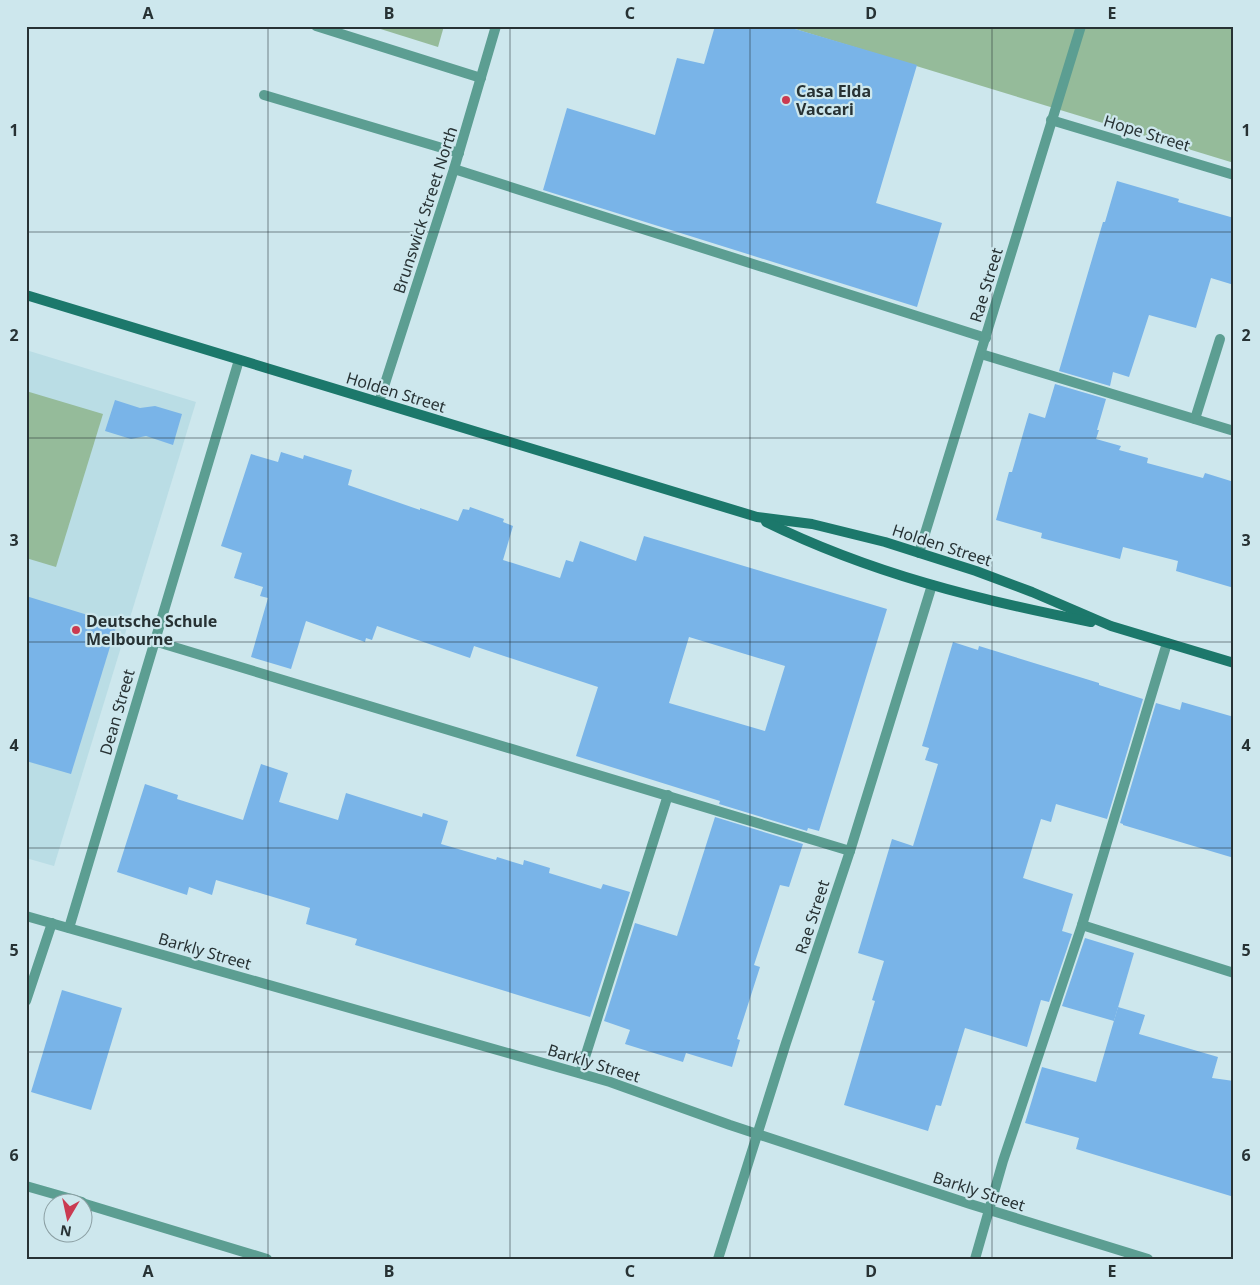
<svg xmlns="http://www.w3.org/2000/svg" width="1260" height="1285" font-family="'Noto Sans',sans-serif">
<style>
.built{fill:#badde5}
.green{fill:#95bb9a}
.building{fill:#79b4e8;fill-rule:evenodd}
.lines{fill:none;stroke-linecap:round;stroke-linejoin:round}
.service{stroke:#5c9e92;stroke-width:10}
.minor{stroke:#5c9e92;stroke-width:10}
.secondary{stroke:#1c786b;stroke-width:10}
.grid{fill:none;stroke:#273234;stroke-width:1;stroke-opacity:0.55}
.poi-dot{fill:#ca3a51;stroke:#cde7ed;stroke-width:2}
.labels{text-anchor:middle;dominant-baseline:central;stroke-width:4.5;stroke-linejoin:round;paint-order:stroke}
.poi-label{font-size:16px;font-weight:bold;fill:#273234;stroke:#cde7ed;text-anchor:start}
.street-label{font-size:16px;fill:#273234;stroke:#cde7ed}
.neatline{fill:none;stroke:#273234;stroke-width:2}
.grid-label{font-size:16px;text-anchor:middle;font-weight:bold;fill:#273234}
</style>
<rect width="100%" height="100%" fill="#cde7ed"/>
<!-- built -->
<path class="built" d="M26 350 196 402 54 866 26 858Z"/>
<!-- green -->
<g class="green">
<path d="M371 26H444L438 47Z"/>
<path d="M785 26H1234V163Z"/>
<path d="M26 391 103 414 56 567 26 558Z"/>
</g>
<!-- building -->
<g class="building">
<path d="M715 26H785L917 65 876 203 942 223 917 307 543 190 567 108 655 135 677 58 704 64Z"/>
<path d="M1117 181 1179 199 1178 202 1234 218V285L1211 278 1196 328 1149 315 1129 377 1113 372 1110 386 1059 371 1095 249 1103 222H1105Z"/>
<path d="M1055 384 1106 399 1097 430H1099L1096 439 1121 446 1119 450 1148 458 1147 463 1203 478 1205 473 1234 482V588L1176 571 1178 561 1123 547 1120 559 1041 538 1042 533 996 520 1009 472H1012L1029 413 1045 418Z"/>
<path d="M115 400 140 408 155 406 182 414 173 445 146 436 131 439 105 431Z"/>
<path d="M281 452 303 459 304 455 352 470 348 485 420 510V508L458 521 463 509 469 510 470 507 504 519 503 522 513 526 503 560 560 578 566 560 573 562 580 541 636 561 644 536 887 609 819 831 808 828 807 831 719 804 720 801 576 756 598 687 474 646 470 658 377 626 372 640 366 638 365 642 306 621 291 669 251 657 268 598 260 596 263 587 234 578 242 553 221 546 251 454 278 462ZM689 637 785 666 765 731 669 703Z"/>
<path d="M26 596 117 624 71 774 26 761Z"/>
<path d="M953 642 978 650 979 646 1099 683V685L1143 699 1107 819 1056 804 1051 822 1041 819 1023 878 1073 894 1062 931 1072 934 1049 1002 1041 1000 1027 1047 965 1028 941 1106 936 1105 928 1131 844 1105 875 1001 872 1000 884 961 858 953 892 839 913 846 938 764 925 760 929 748 922 746Z"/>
<path d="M1182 702 1234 717V858L1123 825V824L1120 823 1156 703 1180 710Z"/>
<path d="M261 764 288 773 279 802 338 820 346 793 422 817 423 813 448 821 441 844 496 860 497 857 523 865 524 860 550 868 549 873 601 889 603 884 630 892 590 1017 355 945 357 939 306 924 310 908 216 880 212 895 189 887 187 895 117 872 145 784 178 795 177 799 243 820Z"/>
<path d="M715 817 803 844 789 887 780 885 765 931 754 965 760 967 737 1039 740 1040 732 1067 686 1053 683 1062 625 1044 630 1030 604 1021 635 923 677 936Z"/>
<path d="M1085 938 1134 953 1114 1021 1062 1006Z"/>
<path d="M62 990 122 1008 91 1110 31 1092Z"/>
<path d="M1118 1007 1145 1015 1139 1034 1218 1057 1212 1078 1234 1081V1197L1076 1149 1079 1138 1025 1123 1042 1067 1096 1082Z"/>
</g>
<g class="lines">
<!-- service -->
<g class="service">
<path d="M264 95 459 153"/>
<path d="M454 169 986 338"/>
<path d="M981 354 1234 431"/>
<path d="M1195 419 1220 339"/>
<path d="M154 641 850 851"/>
<path d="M1082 925 1234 973"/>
<path d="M26 1001 52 923"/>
<path d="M580 1073 668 795"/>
<path d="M26 1186 82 1202"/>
<path d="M82 1203 267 1259"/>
<path d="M975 1259 1003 1161 1082 925 1167 643"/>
</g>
<!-- minor -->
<g class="minor">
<path d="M316 26 481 78"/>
<path d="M1051 120 1234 175"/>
<path d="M379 402 454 169 496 26"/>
<path d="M919 553 1081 26"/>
<path d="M26 916 610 1082 730 1125 970 1204 1148 1259"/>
<path d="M69 928 239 360"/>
<path d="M718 1259 786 1043 850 851 932 585"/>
</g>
<!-- secondary -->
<g class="secondary">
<path d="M26 295 757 517 812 524 885 542 976 571 1032 592 1111 626 1234 663"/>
<path d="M766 522C870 573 978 600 1091 622"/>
</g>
</g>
<!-- grid -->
<path class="grid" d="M268 26V1259M510 26V1259M750 26V1259M992 26V1259M26 232H1234M26 438H1234M26 642H1234M26 848H1234M26 1052H1234"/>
<!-- markers -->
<g class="poi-dot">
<circle cx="786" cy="100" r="5"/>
<circle cx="76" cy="630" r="5"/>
</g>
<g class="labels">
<!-- poi labels -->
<g class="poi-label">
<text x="796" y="91">Casa Elda<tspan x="796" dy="18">Vaccari</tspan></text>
<text x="86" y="621">Deutsche Schule<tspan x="86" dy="18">Melbourne</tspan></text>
</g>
<!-- street labels -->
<g class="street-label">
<text transform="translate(1147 133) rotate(17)">Hope Street</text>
<text transform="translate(425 210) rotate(-72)">Brunswick Street North</text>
<text transform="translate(986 285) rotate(-73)">Rae Street</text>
<text transform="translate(396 392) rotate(17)">Holden Street</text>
<text transform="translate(942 545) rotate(18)">Holden Street</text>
<text transform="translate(117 712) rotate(-74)">Dean Street</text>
<text transform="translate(812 917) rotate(-72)">Rae Street</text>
<text transform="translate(205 951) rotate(16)">Barkly Street</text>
<text transform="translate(594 1063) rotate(17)">Barkly Street</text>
<text transform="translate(979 1191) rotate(18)">Barkly Street</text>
</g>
</g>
<!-- border -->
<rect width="1260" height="1285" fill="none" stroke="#cde7ed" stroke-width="55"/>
<!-- north arrow -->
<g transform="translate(68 1218) rotate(189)"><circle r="24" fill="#cde7ed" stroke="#8b9fa3"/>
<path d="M0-4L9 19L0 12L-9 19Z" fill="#ca3a51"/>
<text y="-8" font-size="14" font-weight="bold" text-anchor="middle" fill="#273234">N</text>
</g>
<rect x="28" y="28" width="1204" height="1230" class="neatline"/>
<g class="grid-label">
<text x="148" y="19">A</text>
<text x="389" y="19">B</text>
<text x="630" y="19">C</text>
<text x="871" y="19">D</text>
<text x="1112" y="19">E</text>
<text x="14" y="136">1</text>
<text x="1246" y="136">1</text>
<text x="14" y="341">2</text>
<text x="1246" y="341">2</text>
<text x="14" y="546">3</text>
<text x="1246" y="546">3</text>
<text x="14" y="751">4</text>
<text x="1246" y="751">4</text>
<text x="14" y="956">5</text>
<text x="1246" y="956">5</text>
<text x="14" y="1161">6</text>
<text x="1246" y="1161">6</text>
<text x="148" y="1277">A</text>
<text x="389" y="1277">B</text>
<text x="630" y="1277">C</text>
<text x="871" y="1277">D</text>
<text x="1112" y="1277">E</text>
</g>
</svg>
